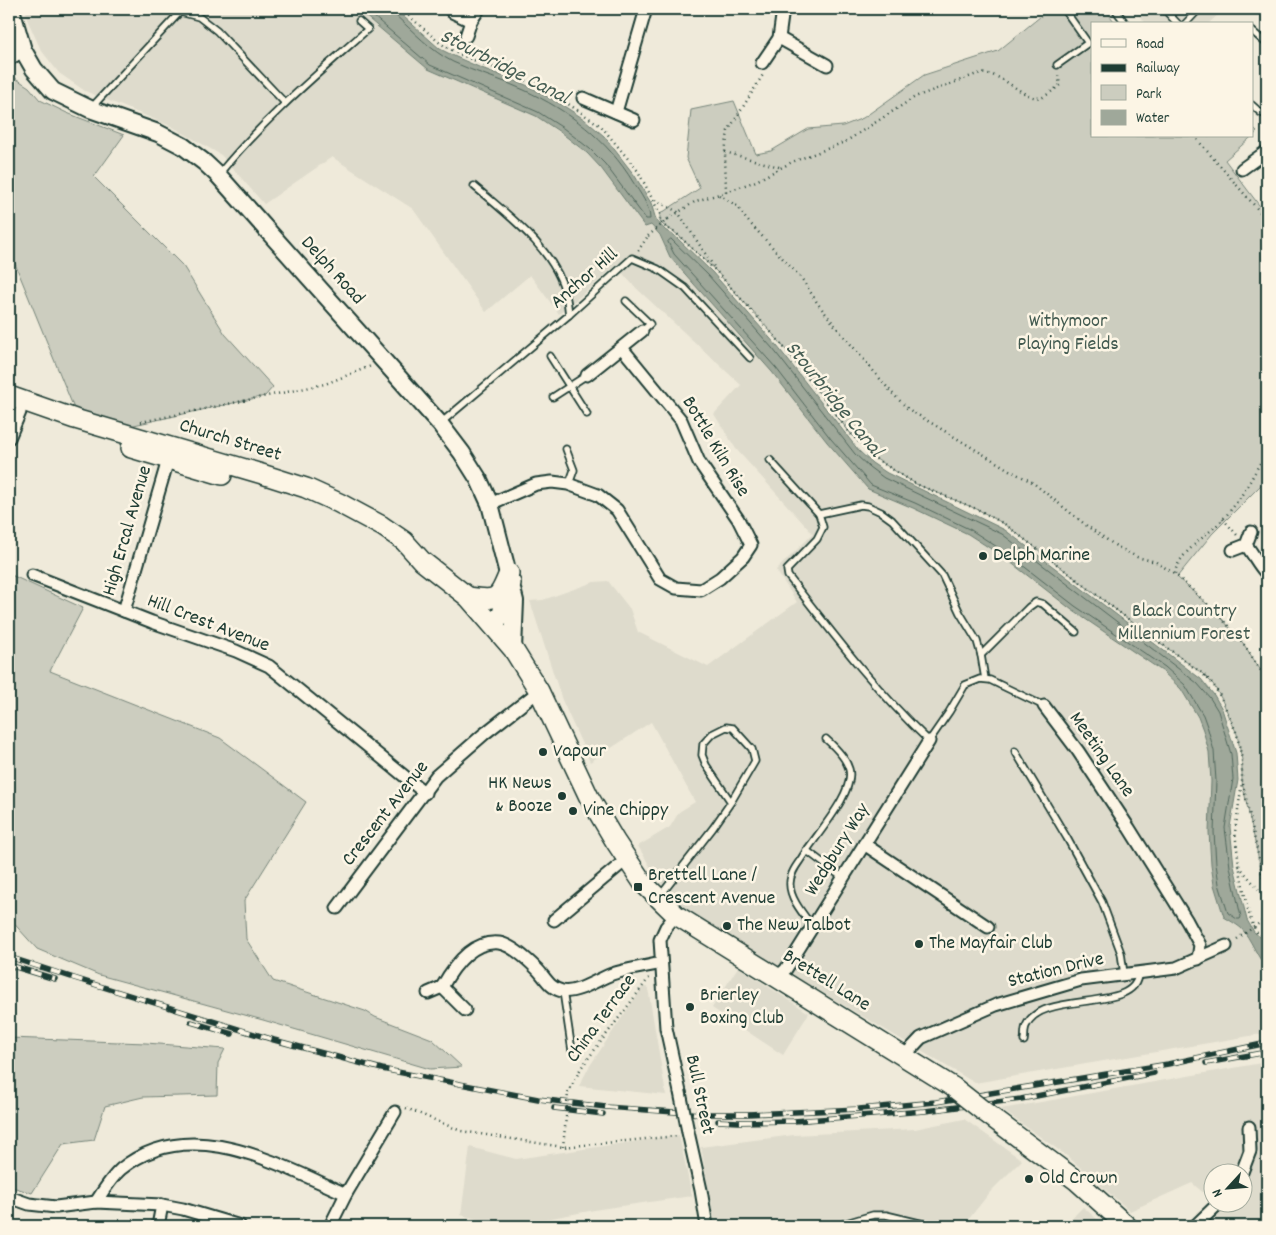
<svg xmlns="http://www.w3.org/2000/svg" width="1276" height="1235" font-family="Dekko,sans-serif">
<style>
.built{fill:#dedbcc}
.green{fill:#cccdbf;stroke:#76857a}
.water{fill:#9fa89a;stroke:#6c7d71}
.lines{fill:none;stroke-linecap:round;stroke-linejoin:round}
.shore{stroke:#52685d;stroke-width:1}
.service-casing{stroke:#1f3d34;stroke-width:9}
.minor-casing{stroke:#1f3d34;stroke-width:15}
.secondary-casing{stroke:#1f3d34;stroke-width:20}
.primary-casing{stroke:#1f3d34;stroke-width:22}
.path{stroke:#1f3d34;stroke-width:2.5;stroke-dasharray:1 4;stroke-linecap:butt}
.service{stroke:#fcf5e5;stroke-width:5.5}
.minor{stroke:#fcf5e5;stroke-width:11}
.secondary{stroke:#fcf5e5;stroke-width:16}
.primary{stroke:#fcf5e5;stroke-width:19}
.rail-casing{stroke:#1f3d34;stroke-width:5.5}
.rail{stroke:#fcf5e5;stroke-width:4;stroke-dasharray:11;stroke-linecap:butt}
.minor-bridge-casing{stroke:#1f3d34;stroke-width:15;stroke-linecap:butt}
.primary-bridge-casing{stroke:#1f3d34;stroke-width:22;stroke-linecap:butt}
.path-bridge{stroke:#1f3d34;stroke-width:2.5;stroke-dasharray:1 4;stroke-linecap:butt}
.minor-bridge{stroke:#fcf5e5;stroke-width:11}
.primary-bridge{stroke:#fcf5e5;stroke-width:19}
.poi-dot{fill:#1f3d34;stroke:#fcf5e5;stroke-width:2}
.labels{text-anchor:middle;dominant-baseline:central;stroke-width:5;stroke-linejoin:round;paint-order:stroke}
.street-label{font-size:20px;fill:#1f3d34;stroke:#fcf5e5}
.park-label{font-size:20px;fill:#425a50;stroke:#fcf5e5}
.poi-label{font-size:20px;fill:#1f3d34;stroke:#fcf5e5;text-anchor:start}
.water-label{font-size:21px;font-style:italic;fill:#455d53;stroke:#fcf5e5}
</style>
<rect width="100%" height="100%" fill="#efeada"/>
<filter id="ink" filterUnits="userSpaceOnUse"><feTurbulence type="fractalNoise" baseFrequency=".02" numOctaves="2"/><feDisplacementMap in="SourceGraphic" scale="10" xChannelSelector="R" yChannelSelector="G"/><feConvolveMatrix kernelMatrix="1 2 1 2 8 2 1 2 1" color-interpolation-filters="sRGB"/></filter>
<g filter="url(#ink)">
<!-- built -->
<g class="built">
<path d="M26 9H357L428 69 536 116 587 153 601 168 645 227 651 225 660 236 670 257 772 372 827 442 868 489 913 508 968 534 1005 558 1072 610 1162 671 1181 689 1198 717 1203 730 1209 752 1211 781 1209 832 1211 864 1214 885 1224 917 1240 927 1251 942 1257 954 1267 968V1033L975 1083 692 915 658 880 638 846 670 827 679 812 695 802 651 722 590 762 562 700 530 601 543 600 594 582 608 581 630 609 638 632 708 667 797 602 776 570 813 534 736 449 714 414 741 385 634 286 616 266 559 314 530 275 486 312 413 209 332 157 264 204 221 155 173 127 85 91 59 73 41 50 27 19Z"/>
<path d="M1134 9H1224L1208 24H1146Z"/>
<path d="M738 967 809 1013 783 1055 712 1008Z"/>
<path d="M643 986 648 988 666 1095 579 1086 589 1067Z"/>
<path d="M1267 1062V1226H1204L1223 1210 1215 1203 1244 1202V1172H1214L1213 1201 1192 1183 1130 1211 1067 1156 1001 1109Z"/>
<path d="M964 1119 1022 1160 991 1191 964 1225 966 1226H715L701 1147 794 1135 915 1129Z"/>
<path d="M679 1135 692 1196 600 1209 509 1226H503L461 1215 470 1147 516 1159Z"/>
<path d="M1083 1207 1105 1226H1064Z"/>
</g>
<!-- green -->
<g class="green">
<path d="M1044 9H1105L1116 24H1092V136H1252V127L1257 132 1225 160 1265 213 1267 212V479L1212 534 1177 577 1217 613 1243 643 1267 680V897L1242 782V760L1237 734 1221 698 1213 684 1203 674 1137 626 1006 525 979 510 916 484 876 459 850 433 779 341 717 272 678 235C671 229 665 228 660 222V214L700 188 686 158 691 110 734 101 756 154 771 151 808 129 843 126 863 118 924 75 998 51 1046 12Z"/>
<path d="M9 74 29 87 40 100 67 113 124 135 94 177 183 266 225 334 273 387 265 396 125 427 75 411 9 249Z"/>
<path d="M9 574 83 608 50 671 220 738 306 802 244 901 246 939 273 981 365 1011 375 1017 432 1039 462 1067 430 1069 263 1020 99 975 37 949 9 918Z"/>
<path d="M9 1038 146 1043 225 1049 218 1063 217 1095 143 1097 105 1106 94 1140 63 1144 32 1193 9 1186Z"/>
</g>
<!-- water -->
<path class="water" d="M357 9H395L440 49 456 57 479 67 526 85 553 99 584 119 604 136 635 176 651 203 656 220 665 230 676 237 712 272 777 346 859 451 872 463 887 473 1005 530 1201 679 1214 695 1222 709 1236 753 1238 780 1230 827 1234 866 1247 920 1254 932 1267 943V968C1256 956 1252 940 1241 928 1236 924 1229 920 1224 917L1214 885 1211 864 1209 832 1211 781 1209 752 1203 730 1198 717 1181 689 1162 671 1072 610 1005 558 968 534 913 508 868 489 827 442 772 372 670 257 660 235 651 225 645 227 601 168 587 153 560 132 536 116 428 69Z"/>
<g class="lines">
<!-- shore -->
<g class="shore">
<path d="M365 9 430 65 538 112 563 128 590 149 605 164 646 219H650C650 206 640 193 633 182 608 140 568 110 524 90 501 79 476 73 453 62 431 51 413 31 394 14L392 9"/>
<path d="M671 239 708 275 773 349 855 454 869 467 884 478 1002 534 1197 683 1210 698 1218 711 1231 754 1233 779 1225 828 1230 867 1241 917 1240 919H1237L1228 913 1219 884 1216 864 1214 832 1216 781 1214 751 1208 729 1203 715 1185 685 1165 667 1075 606 1008 554 971 530 915 503 871 485 831 439 776 368 674 254 668 242Z"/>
</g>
<!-- service casing -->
<g class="service-casing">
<g id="service">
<path d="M175 9 180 12 199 17 217 31 285 103"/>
<path d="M1115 9 1126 24"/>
<path d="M1164 9 1178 24"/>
<path d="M1185 24 1199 9"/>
<path d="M1252 31 1267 44"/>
<path d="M1057 65 1088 43 1064 9"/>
<path d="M1252 105 1261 113 1267 115"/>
<path d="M91 108 180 12"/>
<path d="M219 174C263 120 316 75 368 29L359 21"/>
<path d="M474 186C508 215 556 250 566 296 568 302 568 309 569 315"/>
<path d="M626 301 650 324 642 331"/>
<path d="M550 356 587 414"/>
<path d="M553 397 587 375"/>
<path d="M442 422 569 315 632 258 658 269 685 288 750 358"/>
<path d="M566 449 574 470 569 484"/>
<path d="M770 460 819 514 823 527 817 539 787 570 788 576C833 634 876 691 929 741L949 712 965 685 980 679 990 680 1044 706"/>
<path d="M819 514 861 505 868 506 881 512 892 520 942 575 960 613 977 641 981 655 985 679"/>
<path d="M981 655 1029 607 1036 602 1043 604 1076 632"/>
<path d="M1015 751 1067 838 1102 902 1121 953 1124 974"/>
<path d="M806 850 843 878"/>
<path d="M660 896 713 828 731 802 755 761 752 749 733 728 726 727 712 734 703 744 702 755 706 765 731 802"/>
<path d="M813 927C804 915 789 898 790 883 790 874 796 866 801 859 813 838 856 793 849 769 846 758 835 747 826 739"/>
<path d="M563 991 572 1051"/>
<path d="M1024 1041C1025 1037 1024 1030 1026 1026 1041 989 1138 1014 1138 973"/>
<path d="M836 1226 873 1215H886L932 1226"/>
</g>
</g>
<!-- minor casing -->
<g class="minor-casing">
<g id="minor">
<path d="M452 12 471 21"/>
<path d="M466 36 471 21 479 9"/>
<path d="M779 38 827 65"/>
<path d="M9 60 23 50"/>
<path d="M762 63 779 38 783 9"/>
<path d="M583 98 634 120"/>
<path d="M616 112 646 9"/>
<path d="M1242 169 1267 151"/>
<path d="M587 375 642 331"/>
<path d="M9 438 20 412"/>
<path d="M490 504 536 484 552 482 568 484 598 495 617 510 660 579 676 588 701 590 720 578 743 557 751 545 738 519 699 462 681 420 622 348"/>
<path d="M1246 545C1254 555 1258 565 1267 574"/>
<path d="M1233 550 1246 545 1251 532"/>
<path d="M32 575 152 622 236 651 269 666 425 793"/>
<path d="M124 611 168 460"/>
<path d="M1044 706 1078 751 1129 828 1187 921 1200 945 1198 959"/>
<path d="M864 844 988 927"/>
<path d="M337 908 436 776 484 734 539 691"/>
<path d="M676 915 666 927 660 940 666 1028 680 1092"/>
<path d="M554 920 627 859"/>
<path d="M777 977 786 969 929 741"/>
<path d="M442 987C453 967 472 940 499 943 512 945 528 960 537 969 545 977 550 989 562 991 577 994 598 979 612 974 627 969 645 967 661 963"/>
<path d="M428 993 442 987 465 1010"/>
<path d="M904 1056 921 1038 996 1005 1081 980 1176 968 1226 946"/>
<path d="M688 1132 701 1190 707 1226"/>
<path d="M1242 1172 1250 1151 1249 1127"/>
<path d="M9 1197 29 1204 56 1207 96 1202 162 1205 183 1209 240 1226"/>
<path d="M96 1202C103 1191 111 1178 121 1169 190 1113 277 1164 346 1194"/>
<path d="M158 1226 162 1205"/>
<path d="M330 1226 346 1194 395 1112"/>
<path d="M1195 1226 1220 1202"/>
</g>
</g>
<!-- secondary casing -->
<g class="secondary-casing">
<path id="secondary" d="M11 9 23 50 34 69 53 91 90 109 158 133 183 146 204 162 218 175 440 424 462 453 479 480 490 504 515 601 513 649"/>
</g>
<!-- primary casing -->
<g class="primary-casing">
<g id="primary">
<path d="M9 396 75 419 262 474 306 488 339 503 382 526 404 541 422 561 468 597 513 649 539 691 589 797 615 841 643 883 676 915 953 1087"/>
<path d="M131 448 222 475"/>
<path d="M468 597C498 601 498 600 509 573"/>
<path d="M493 625 502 614 511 583"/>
<path d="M986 1113 1077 1181 1127 1226"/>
</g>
</g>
<!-- path -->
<g class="path">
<path d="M401 9 440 43 458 54 543 87 601 126 638 171 660 214V222C665 228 671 229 678 235L717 272 779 341 850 433 876 459 916 484 979 510 1006 525 1137 626 1203 674 1213 684 1221 698 1237 734 1242 760V782L1235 832 1239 865 1246 902 1251 921 1257 933 1267 938"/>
<path d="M1194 136 1267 220"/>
<path d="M725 152 779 167"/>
<path d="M726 192 756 181 792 162 845 142 915 97 977 74C1003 69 1024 103 1043 97 1049 94 1055 89 1060 85L1058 74"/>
<path d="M719 195 737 206 746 219 802 279 818 304 837 328 892 393 908 409 1011 471 1032 482 1087 526 1116 546 1137 557 1156 562 1175 574"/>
<path d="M655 200 678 212 714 267"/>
<path d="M668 219 696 201 726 192 725 152 728 131 764 73"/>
<path d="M638 251 648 236"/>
<path d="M141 422 325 384 371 366"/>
<path d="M1267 450C1254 474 1242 499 1223 519 1210 534 1176 554 1175 574L1217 613 1243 643 1267 680"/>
<path d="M1223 519 1237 535"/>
<path d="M1243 784 1267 897"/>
<path d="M1239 866 1259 890 1266 897"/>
<path d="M1261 922 1267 918"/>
<path d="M568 1093 581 1068 649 978"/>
<path d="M406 1108 461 1131 563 1147 677 1136"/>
<path d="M563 1147 566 1117"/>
</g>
<!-- service -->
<use href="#service" class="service"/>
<!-- minor -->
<use href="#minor" class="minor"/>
<!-- secondary -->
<use href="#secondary" class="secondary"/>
<!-- primary -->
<use href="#primary" class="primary"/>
<!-- rail casing -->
<g class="rail-casing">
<g id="rail">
<path d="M9 957 74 978 274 1040 382 1069 538 1099 606 1107 702 1114H748L859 1109 936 1102 1168 1064 1267 1043"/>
<path d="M9 965 55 979"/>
<path d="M191 1022 232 1034"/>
<path d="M1206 1063 1267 1052"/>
<path d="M554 1108 603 1114"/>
<path d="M718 1121 739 1122 794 1121 925 1111 1021 1099 1154 1073"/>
</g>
</g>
<!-- rail -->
<use href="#rail" class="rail"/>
<!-- minor-bridge casing -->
<g class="minor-bridge-casing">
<path id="minor-bridge" d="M680 1092 688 1132"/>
</g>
<!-- primary-bridge casing -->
<g class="primary-bridge-casing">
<path id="primary-bridge" d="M953 1087 986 1113"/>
</g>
<!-- path-bridge -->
<g class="path-bridge">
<path d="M648 236 668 219"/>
<path d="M1237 939 1261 922"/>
<path d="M566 1117 568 1093"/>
</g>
<!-- minor-bridge -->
<use href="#minor-bridge" class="minor-bridge"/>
<!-- primary-bridge -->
<use href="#primary-bridge" class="primary-bridge"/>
</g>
</g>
<!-- markers -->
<g class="poi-dot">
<circle cx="983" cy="556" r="5"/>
<circle cx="543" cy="752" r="5"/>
<circle cx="562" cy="796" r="5"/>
<circle cx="573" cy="811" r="5"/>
<rect x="633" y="882" width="10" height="10" rx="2.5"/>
<circle cx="727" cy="926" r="5"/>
<circle cx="919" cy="944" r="5"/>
<circle cx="690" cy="1007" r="5"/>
<circle cx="1029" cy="1179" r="5"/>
</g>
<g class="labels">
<!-- street labels -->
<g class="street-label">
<text transform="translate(332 271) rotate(48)">Delph Road</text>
<text transform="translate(585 279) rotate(-41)">Anchor Hill</text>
<text transform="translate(230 441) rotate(17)">Church Street</text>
<text transform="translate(715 447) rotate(59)">Bottle Kiln Rise</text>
<text transform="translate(128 531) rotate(-74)">High Ercal Avenue</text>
<text transform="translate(208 624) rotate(21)">Hill Crest Avenue</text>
<text transform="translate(1101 755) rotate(55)">Meeting Lane</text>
<text transform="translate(386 814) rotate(-52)">Crescent Avenue</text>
<text transform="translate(838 850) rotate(-58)">Wedgbury Way</text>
<text transform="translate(1056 971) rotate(-14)">Station Drive</text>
<text transform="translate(826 981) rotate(32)">Brettell Lane</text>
<text transform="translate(602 1019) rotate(-54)">China Terrace</text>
<text transform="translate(699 1095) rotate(78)">Bull Street</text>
</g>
<!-- park labels -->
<g class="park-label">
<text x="1068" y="322">Withymoor<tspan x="1068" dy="23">Playing Fields</tspan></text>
<text x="1184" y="612">Black Country<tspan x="1184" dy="23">Millennium Forest</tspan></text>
</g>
<!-- poi labels -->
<g class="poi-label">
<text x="993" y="556">Delph Marine</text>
<text x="553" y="752">Vapour</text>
<text x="552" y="784" text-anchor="end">HK News<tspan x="552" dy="23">&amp; Booze</tspan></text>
<text x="583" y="811">Vine Chippy</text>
<text x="648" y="876">Brettell Lane /<tspan x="648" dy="23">Crescent Avenue</tspan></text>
<text x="737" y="926">The New Talbot</text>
<text x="929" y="944">The Mayfair Club</text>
<text x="700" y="996">Brierley<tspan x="700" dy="23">Boxing Club</tspan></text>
<text x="1039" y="1179">Old Crown</text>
</g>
<!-- water labels -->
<g class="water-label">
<text transform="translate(504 68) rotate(27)">Stourbridge Canal</text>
<text transform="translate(833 400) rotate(51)">Stourbridge Canal</text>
</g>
</g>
<!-- margin -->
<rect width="1276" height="1235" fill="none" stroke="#fcf5e5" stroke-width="30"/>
<rect x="15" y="15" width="1246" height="1205" fill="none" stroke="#1f3d34" stroke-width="2" filter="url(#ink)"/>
<!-- legend -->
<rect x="1091" y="22" width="162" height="115" fill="#fcf5e5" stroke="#a4ab9e"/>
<rect x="1101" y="39" width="25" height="8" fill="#fcf5e5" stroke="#a4ab9e"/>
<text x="1136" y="48" font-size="15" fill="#1f3d34">Road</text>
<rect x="1101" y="64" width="25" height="8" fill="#1f3d34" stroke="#a4ab9e"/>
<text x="1136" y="72" font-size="15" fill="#1f3d34">Railway</text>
<rect x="1101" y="85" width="25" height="15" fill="#cccdbf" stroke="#a4ab9e"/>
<text x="1136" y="98" font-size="15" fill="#1f3d34">Park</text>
<rect x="1101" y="110" width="25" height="15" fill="#9fa89a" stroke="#a4ab9e"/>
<text x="1136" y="122" font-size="15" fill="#1f3d34">Water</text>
<!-- north arrow -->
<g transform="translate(1228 1188) rotate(244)"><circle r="24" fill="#fcf5e5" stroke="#a4ab9e"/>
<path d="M0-4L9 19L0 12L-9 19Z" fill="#1f3d34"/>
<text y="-8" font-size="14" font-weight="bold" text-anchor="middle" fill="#1f3d34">N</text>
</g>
</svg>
